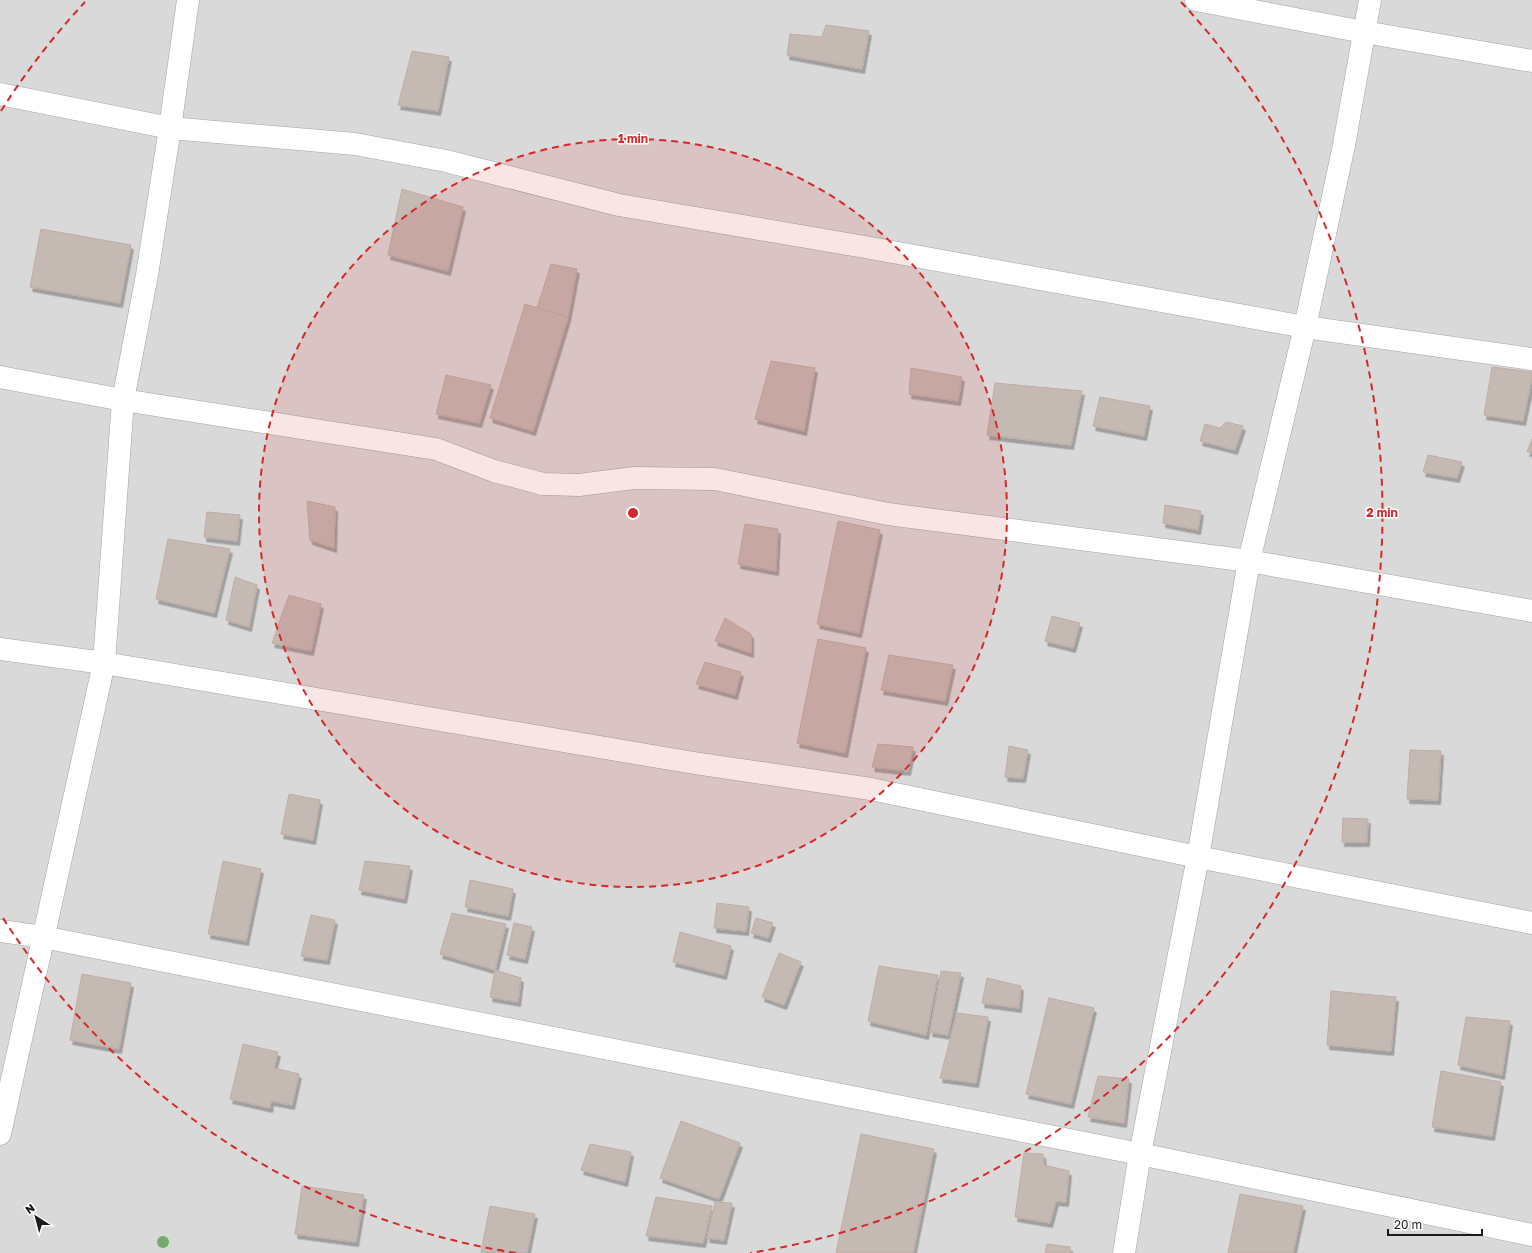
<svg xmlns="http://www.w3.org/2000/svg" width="1532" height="1253" font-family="'Golos Text',sans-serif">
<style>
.residential{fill:#dad9d9}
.building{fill:#c5b9b4;stroke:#c0aca3;filter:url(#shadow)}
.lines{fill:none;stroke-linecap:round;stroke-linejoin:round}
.minor-casing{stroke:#a3a3a3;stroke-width:23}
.minor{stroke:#fff;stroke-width:22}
.tree{fill:#73ac6a}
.ring{fill:none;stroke:#d62828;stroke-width:2;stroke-dasharray:7 5}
.centre{fill:#d62828;stroke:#fff;stroke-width:2}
.ring-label{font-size:12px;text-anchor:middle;font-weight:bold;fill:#d62828;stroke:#fff;stroke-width:3;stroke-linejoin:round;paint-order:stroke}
</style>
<defs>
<filter id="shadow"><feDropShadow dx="2.5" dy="4.5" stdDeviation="0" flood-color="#0004"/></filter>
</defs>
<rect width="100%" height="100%" fill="#eee8e1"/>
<!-- residential -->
<rect class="residential" x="0" y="0" width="1532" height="1253"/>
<!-- building -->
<g class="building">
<path d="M826 25 869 31 862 69 787 55 790 34 822 37Z"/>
<path d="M412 51 449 57 438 111 398 105Z"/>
<path d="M402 189 463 207 448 271 388 255Z"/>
<path d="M41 229 131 245 120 303 30 287Z"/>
<path d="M551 264 577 269 568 317 537 308Z"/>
<path d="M525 304 568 317 533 431 490 418Z"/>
<path d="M771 361 815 368 804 431 755 419Z"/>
<path d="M1492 367 1532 372V378L1523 421 1484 415Z"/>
<path d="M911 368 962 377 958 401 909 394Z"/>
<path d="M446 375 491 385 479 423 436 414Z"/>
<path d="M995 383 1082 391 1071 445 987 435Z"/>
<path d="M1100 397 1150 406 1144 436 1093 426Z"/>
<path d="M1226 422 1243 426 1235 450 1200 441 1205 424 1220 428Z"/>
<path d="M1532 439V452H1527Z"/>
<path d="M1428 455 1462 462 1457 478 1423 472Z"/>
<path d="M307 501 335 507 334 548 310 540Z"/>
<path d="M1165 505 1201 511 1198 530 1163 523Z"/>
<path d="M207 512 240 515 237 541 204 537Z"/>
<path d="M838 521 880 530 859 633 817 624Z"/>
<path d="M745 524 778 529 776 571 738 564Z"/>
<path d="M168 539 230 549 214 613 156 599Z"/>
<path d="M235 577 257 585 249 627 226 620Z"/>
<path d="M289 595 321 604 311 651 272 643Z"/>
<path d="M1052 616 1080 623 1073 648 1045 641Z"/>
<path d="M725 618 751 634V653L715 641Z"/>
<path d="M818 639 866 648 845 753 797 743Z"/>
<path d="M889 655 953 665 945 701 881 690Z"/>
<path d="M705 662 741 672 735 695 696 684Z"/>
<path d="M878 744 913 747 908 771 872 767Z"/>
<path d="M1009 746 1028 750 1023 778 1005 777Z"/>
<path d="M1410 750 1441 751 1438 800 1407 799Z"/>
<path d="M289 794 320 800 313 840 281 834Z"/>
<path d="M1343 818 1368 819 1367 842H1342Z"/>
<path d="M223 861 261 869 246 941 208 934Z"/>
<path d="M365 861 410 866 404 899 359 890Z"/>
<path d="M470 880 513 889 508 916 465 907Z"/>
<path d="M717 903 749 907 746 931 714 928Z"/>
<path d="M452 913 506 924 495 970 440 954Z"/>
<path d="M311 915 335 920 327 960 301 956Z"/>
<path d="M756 918 773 923 768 938 751 933Z"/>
<path d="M514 923 532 927 525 959 507 955Z"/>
<path d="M680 932 731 946 724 975 673 962Z"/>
<path d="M779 953 801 962 784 1005 762 997Z"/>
<path d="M879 966 938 975 926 1035 868 1021Z"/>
<path d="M495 970 521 978 518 1002 490 997Z"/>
<path d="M941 971 961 973 948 1035 930 1032Z"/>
<path d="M82 974 131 983 119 1049 70 1040Z"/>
<path d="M987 978 1021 986 1019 1008 982 1003Z"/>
<path d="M1331 991 1396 997 1391 1051 1327 1045Z"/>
<path d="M1049 998 1094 1008 1071 1104 1026 1094Z"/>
<path d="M957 1013 988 1017 976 1083 940 1078Z"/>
<path d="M1466 1017 1510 1021 1502 1075 1458 1065Z"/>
<path d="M243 1044 278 1052 274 1068 299 1074 292 1105 271 1101 270 1108 230 1099Z"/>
<path d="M1441 1071 1501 1082 1492 1136 1432 1127Z"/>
<path d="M1098 1076 1129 1079 1124 1123 1088 1117Z"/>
<path d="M681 1121 740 1143 719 1199 660 1178Z"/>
<path d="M861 1134 934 1149 913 1253H836Z"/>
<path d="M590 1144 631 1152 625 1182 581 1170Z"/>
<path d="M1024 1153 1043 1154 1044 1165 1069 1171 1066 1202 1056 1201 1050 1223 1015 1217Z"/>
<path d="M302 1186 364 1195 356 1242 295 1234Z"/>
<path d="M1240 1194 1303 1206 1293 1253H1228Z"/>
<path d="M656 1197 712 1206 703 1243 646 1236Z"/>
<path d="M715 1202 732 1203 724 1240 707 1238Z"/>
<path d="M490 1206 535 1214 527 1253 481 1252Z"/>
<path d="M1047 1244 1070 1247V1253H1045Z"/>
</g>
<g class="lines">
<!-- minor casing -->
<g class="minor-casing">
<g id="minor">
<path d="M1196 0 1364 32 1532 61"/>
<path d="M0 94 170 128 355 144 446 161 619 205 865 247 1305 327 1532 359"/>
<path d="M0 377 123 400 436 449 494 471 543 484 579 485 634 478 715 479 888 514 1249 561 1532 611"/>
<path d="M0 649 104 663 694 763 871 789 1198 857 1532 923"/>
<path d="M0 931 43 937 1140 1154 1532 1235"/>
<path d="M0 1134 104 663 123 400 147 275 170 128 188 0"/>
<path d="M1124 1253 1140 1154 1198 857 1249 561 1305 327 1344 145 1370 0"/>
</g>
</g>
<!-- minor -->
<use href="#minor" class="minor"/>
</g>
<!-- trees -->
<circle class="tree" cx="163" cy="1242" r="6"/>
<!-- distance rings -->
<circle cx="633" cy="513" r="374" fill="#d62828" fill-opacity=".12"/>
<g class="ring">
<circle cx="633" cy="513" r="374"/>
<path d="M516 1253A749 749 0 0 1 1 915M1 111A749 749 0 0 1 85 2M1181 2A749 749 0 0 1 750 1253"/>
</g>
<circle cx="633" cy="513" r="6" class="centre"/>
<g class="ring-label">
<text x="633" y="143">1 min</text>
<text x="1382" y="517">2 min</text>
</g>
<!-- north arrow -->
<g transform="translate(36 1217) rotate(324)" stroke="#ffffff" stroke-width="3" paint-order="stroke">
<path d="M0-3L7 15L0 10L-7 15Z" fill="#1c1c1c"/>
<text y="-6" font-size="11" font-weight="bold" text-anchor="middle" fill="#1c1c1c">N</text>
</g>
<!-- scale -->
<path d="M1388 1229v6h94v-6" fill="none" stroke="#1c1c1c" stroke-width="2"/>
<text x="1394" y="1229" font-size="12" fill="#1c1c1c" stroke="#ffffff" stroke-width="3" paint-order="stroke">20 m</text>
</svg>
